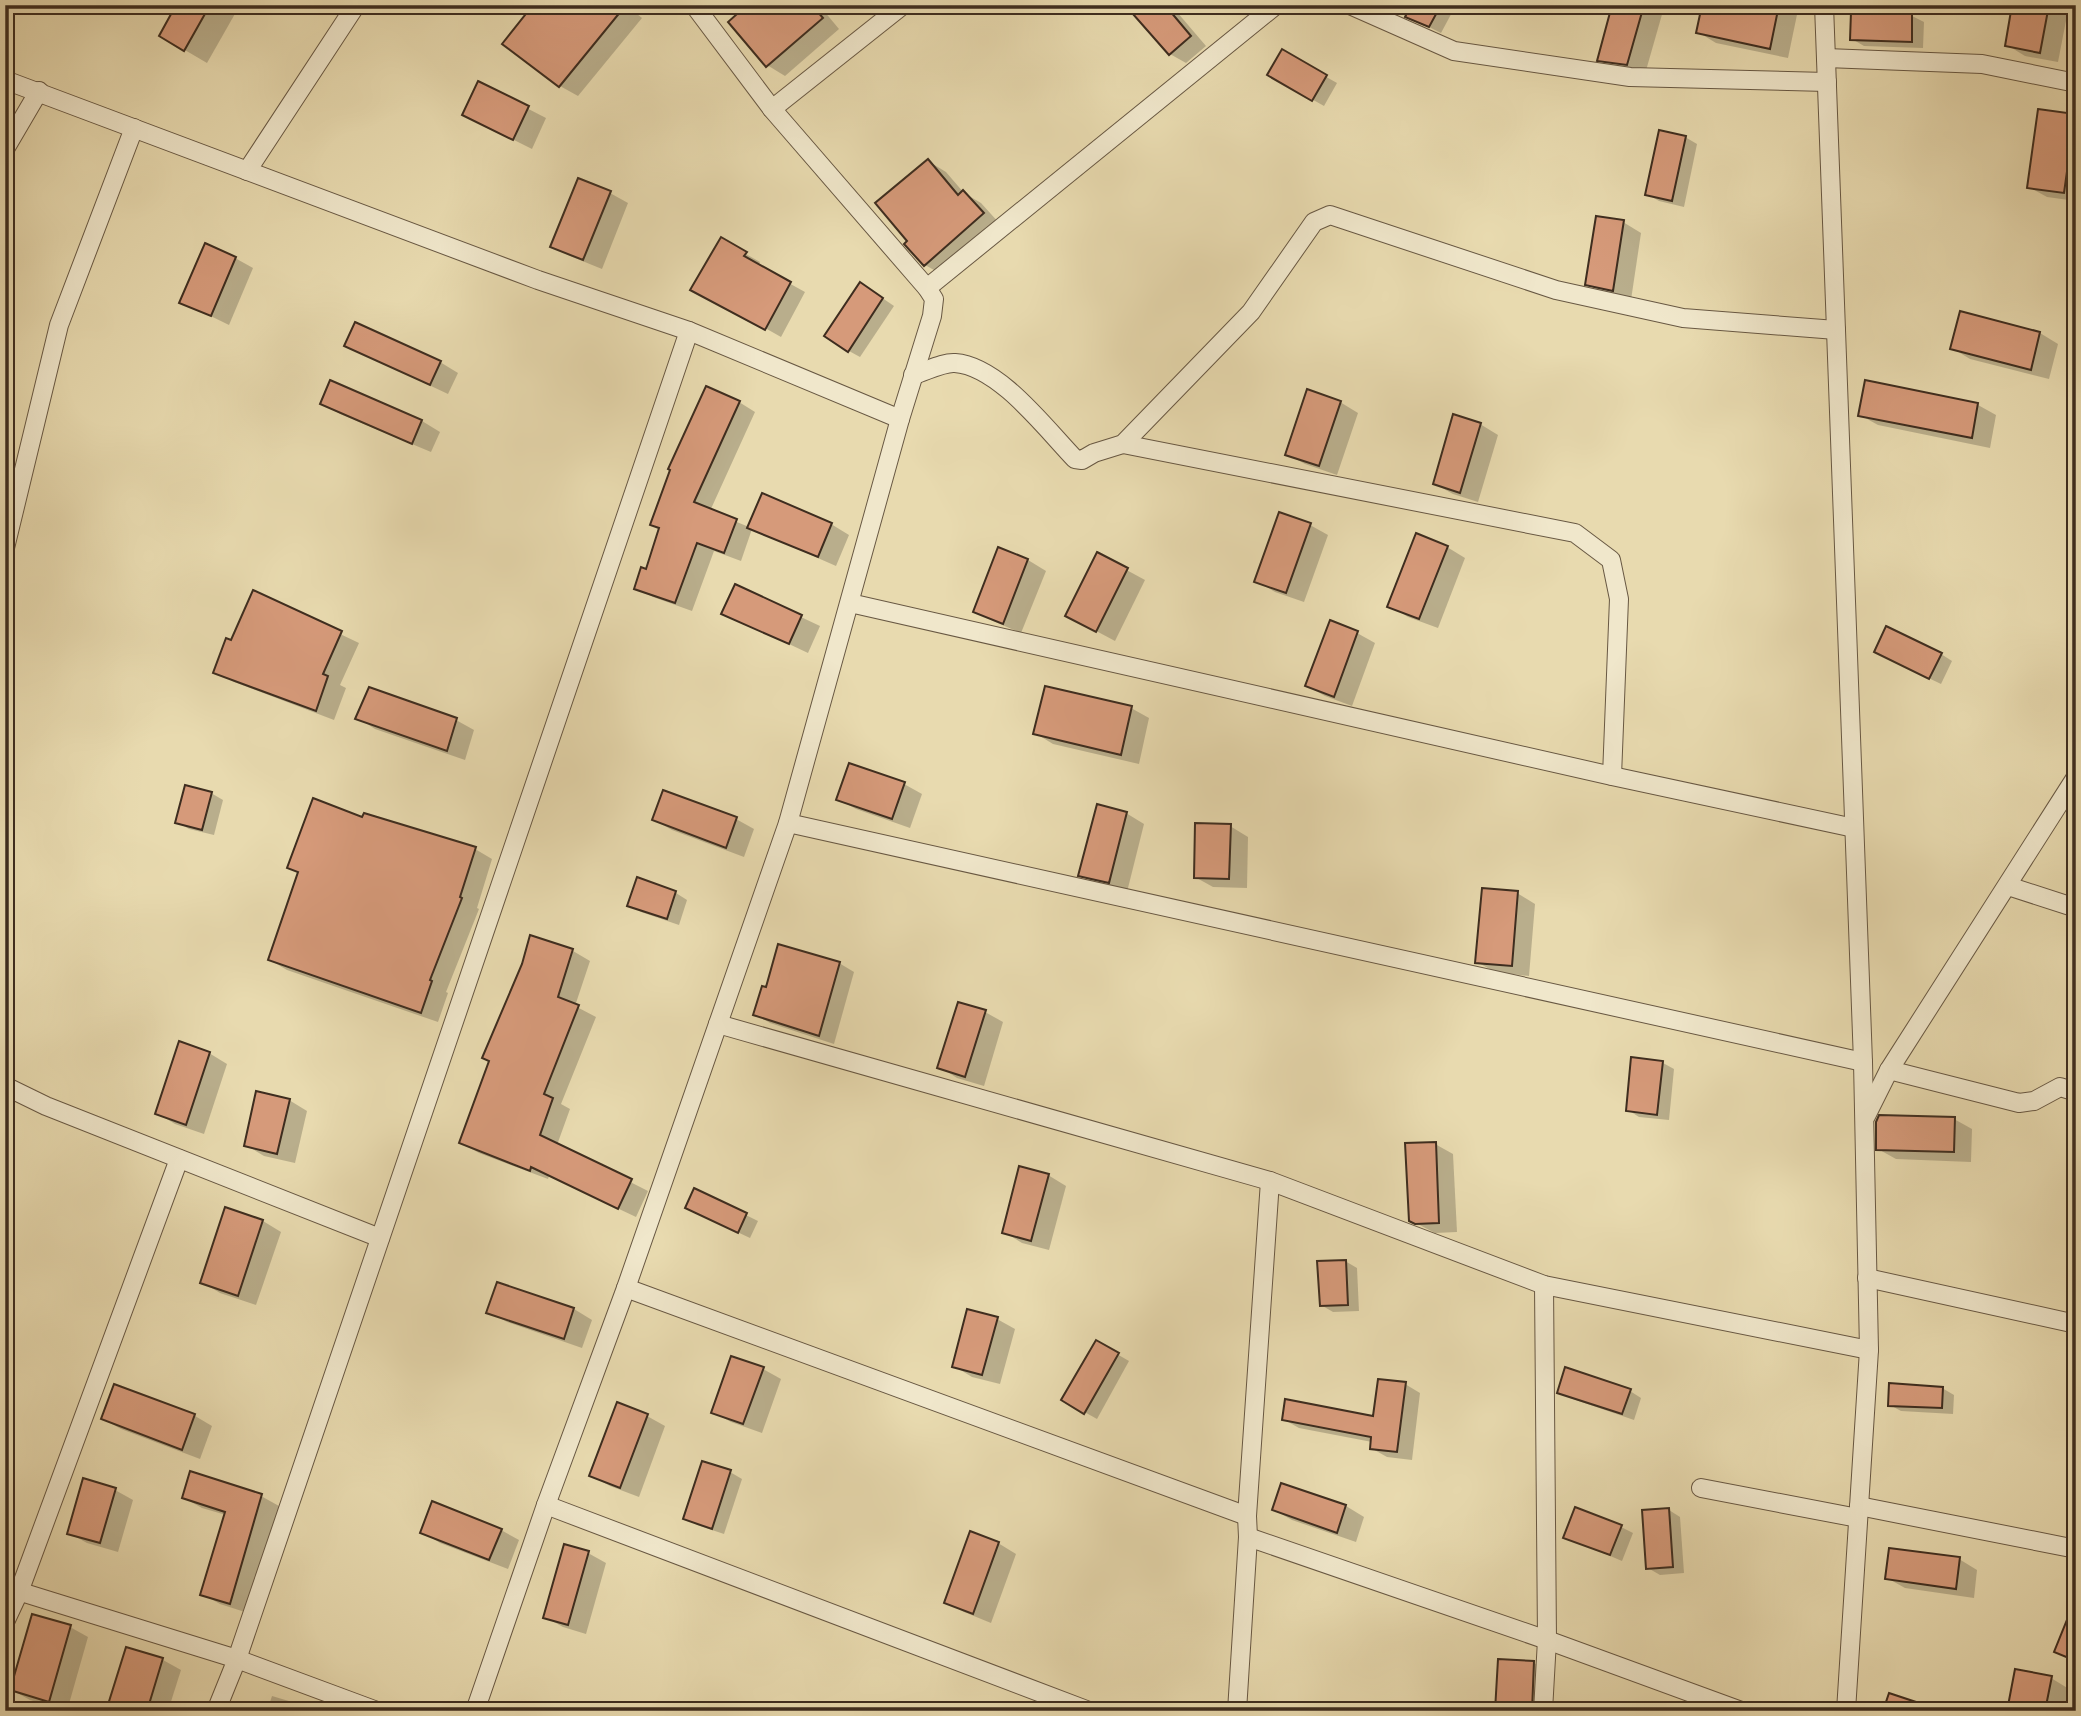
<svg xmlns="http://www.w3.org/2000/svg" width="2081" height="1716" font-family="'IM FELL French Canon',serif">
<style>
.shadow{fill:#0003}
.building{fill:#d69a7a;stroke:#3e2d1f;stroke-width:2}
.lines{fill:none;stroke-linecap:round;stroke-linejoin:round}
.minor-casing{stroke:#685843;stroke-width:20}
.minor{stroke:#f0e7cb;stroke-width:18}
</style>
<rect width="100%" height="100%" fill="#e8daaf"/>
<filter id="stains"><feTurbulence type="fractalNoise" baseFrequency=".00286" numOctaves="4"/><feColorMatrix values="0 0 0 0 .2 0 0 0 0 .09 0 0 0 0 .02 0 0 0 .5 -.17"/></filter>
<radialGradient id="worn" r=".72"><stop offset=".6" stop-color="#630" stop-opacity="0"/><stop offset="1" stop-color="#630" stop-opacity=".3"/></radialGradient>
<!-- shadow -->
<g class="shadow">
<path d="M178 5H240L207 63 161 36Z"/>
<path d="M590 5H626L642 18 578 96 560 86 504 44Z"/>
<path d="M750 5H819L839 29 785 76 767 65Z"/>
<path d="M1128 5H1171L1206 46 1186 63 1170 54Z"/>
<path d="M1413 5H1456L1441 33 1407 16Z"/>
<path d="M1614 5H1652L1663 11 1645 74 1616 70 1599 60Z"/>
<path d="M1703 5H1799L1788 58 1716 43 1698 32Z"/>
<path d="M2014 5H2069L2058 62 2025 56 2007 45Z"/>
<path d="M1912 16 1924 22 1923 48 1864 46 1852 39Z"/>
<path d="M1282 52 1337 83 1324 106 1269 75Z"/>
<path d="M478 83 546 118 532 149 482 124Z"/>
<path d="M2074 116 2076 201 2047 197 2029 187Z"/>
<path d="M1685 137 1697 144 1684 207 1659 201 1647 194Z"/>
<path d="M928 161 946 172 964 193 981 203 1000 224 943 275 925 265 906 244Z"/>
<path d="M610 193 628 203 602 269 570 256 552 246Z"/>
<path d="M1623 222 1641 233 1631 300 1605 294 1587 284Z"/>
<path d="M721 240 760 262 758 266 805 292 781 337 733 310Z"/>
<path d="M235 258 253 268 229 325 182 302Z"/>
<path d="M872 291 894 306 860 357 849 351Z"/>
<path d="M2040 333 2058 344 2049 379 1970 359 1952 348Z"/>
<path d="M346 346 440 362 458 373 448 394Z"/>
<path d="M331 382 422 421 440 432 431 452 340 414 322 403Z"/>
<path d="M1866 382 1978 405 1996 415 1990 448 1878 425 1860 415Z"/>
<path d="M739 402 755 412 710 511 749 527 831 524 849 535 836 566 752 529 741 561 714 551 692 611 653 597 636 588 647 571 660 529 653 524Z"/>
<path d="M1340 402 1358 413 1337 475 1305 464 1287 454Z"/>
<path d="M1480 424 1498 435 1478 502 1453 494 1435 484Z"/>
<path d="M1310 525 1328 535 1304 602 1275 592 1257 581Z"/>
<path d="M1447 547 1465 558 1438 628 1408 617 1390 606Z"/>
<path d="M999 549 1028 560 1046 571 1021 633 993 621 975 611Z"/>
<path d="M1097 554 1145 580 1115 641 1085 625Z"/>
<path d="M735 586 820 626 808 653 723 613Z"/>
<path d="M254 593 359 643 340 685 346 688 334 720 234 682 216 672Z"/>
<path d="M1357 633 1375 643 1352 706 1325 696 1307 686Z"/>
<path d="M1941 654 1952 661 1941 684 1887 658Z"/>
<path d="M1131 708 1149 718 1139 764 1053 744 1035 733Z"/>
<path d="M358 718 456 720 474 730 465 760 375 729Z"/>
<path d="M904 784 922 794 910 828 856 809 838 799Z"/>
<path d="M211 793 223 800 214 835 189 829 177 822Z"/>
<path d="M1126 813 1144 824 1127 892 1098 885 1080 875Z"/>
<path d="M364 819 475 849 492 859 477 908 479 909 446 992 448 993 438 1022 287 970 270 960 300 873 289 867Z"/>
<path d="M736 819 754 829 744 857 672 830 654 820Z"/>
<path d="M1230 826 1248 837 1247 888 1213 887 1195 877Z"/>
<path d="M638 879 676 893 687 900 679 925 641 912 630 905Z"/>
<path d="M1517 893 1535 904 1529 976 1495 972 1477 962Z"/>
<path d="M531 937 573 951 590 961 575 1006 596 1017 561 1104 570 1109 557 1145 648 1191 636 1217 549 1176 548 1179 479 1153 461 1143 524 965Z"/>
<path d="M839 963 854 972 834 1044 770 1023 755 1014 767 989Z"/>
<path d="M985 1012 1003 1022 984 1086 957 1078 940 1067Z"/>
<path d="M209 1053 227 1064 204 1134 175 1124 157 1113Z"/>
<path d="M1663 1063 1674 1069 1669 1120 1639 1117 1628 1110Z"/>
<path d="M289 1100 307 1111 295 1163 264 1156 246 1145Z"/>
<path d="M1954 1119 1972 1129 1971 1162 1896 1159 1878 1149Z"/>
<path d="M1435 1144 1453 1154 1457 1232 1435 1233 1410 1220Z"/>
<path d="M1048 1175 1066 1186 1049 1250 1022 1243 1004 1232Z"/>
<path d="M695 1190 758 1221 750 1238 699 1214Z"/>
<path d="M226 1209 263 1221 281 1232 256 1305 220 1293 202 1282Z"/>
<path d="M1345 1261 1357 1268 1359 1311 1333 1312 1321 1305Z"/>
<path d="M498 1284 574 1309 592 1320 582 1348 507 1322 489 1312Z"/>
<path d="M997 1319 1015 1329 1000 1384 972 1377 954 1366Z"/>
<path d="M1096 1342 1129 1361 1097 1419 1063 1400Z"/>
<path d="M763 1369 781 1379 762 1433 731 1422 713 1412Z"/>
<path d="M1405 1384 1420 1393 1412 1460 1387 1457 1371 1448 1372 1442 1299 1428 1283 1419 1375 1418Z"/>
<path d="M115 1386 195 1416 212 1426 200 1459 121 1429 103 1419Z"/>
<path d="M1942 1388 1954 1395 1953 1414 1901 1411 1890 1405Z"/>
<path d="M1630 1391 1641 1398 1634 1420 1570 1398 1559 1392Z"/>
<path d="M647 1416 665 1426 639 1497 610 1486 592 1476Z"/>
<path d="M730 1472 742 1479 724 1534 697 1525 685 1518Z"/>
<path d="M1282 1485 1346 1506 1364 1517 1356 1542 1292 1520 1274 1510Z"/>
<path d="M115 1490 133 1500 118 1552 87 1543 69 1533Z"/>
<path d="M261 1496 279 1506 248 1613 220 1604 202 1594 226 1515 202 1508 184 1498Z"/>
<path d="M1669 1510 1680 1517 1684 1573 1660 1575 1648 1568Z"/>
<path d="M1621 1527 1633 1533 1622 1561 1566 1537Z"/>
<path d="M501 1530 519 1540 508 1569 440 1543 422 1532Z"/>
<path d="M998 1543 1016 1554 991 1623 964 1612 946 1602Z"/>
<path d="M588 1553 606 1563 586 1634 563 1627 545 1617Z"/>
<path d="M1959 1559 1977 1570 1974 1598 1905 1588 1887 1578Z"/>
<path d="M70 1627 88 1637 67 1711 30 1700 12 1690Z"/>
<path d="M127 1649 163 1660 181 1670 168 1711H108Z"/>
<path d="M1534 1663 1552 1673 1551 1711H1497Z"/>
<path d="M2051 1678 2069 1689 2065 1711H2009Z"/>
<path d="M272 1696 319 1710 320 1711H267Z"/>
</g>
<!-- building -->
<g class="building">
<path d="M176 5H210L184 51 159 36Z"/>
<path d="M533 5H626L559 87 502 44Z"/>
<path d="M747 5H812L823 18 766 67 728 22Z"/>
<path d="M1125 5H1165L1191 36 1169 55Z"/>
<path d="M1411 5H1441L1429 27 1405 17Z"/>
<path d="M1612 5H1644L1627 65 1597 61Z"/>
<path d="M1702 5H1779L1770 49 1696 33Z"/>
<path d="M2012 5H2049L2040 53 2005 46Z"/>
<path d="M1851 12 1912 14V42L1850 40Z"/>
<path d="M1282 49 1327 75 1312 101 1267 75Z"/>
<path d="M478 81 529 106 513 140 462 115Z"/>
<path d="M2038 109 2075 114 2064 193 2027 188Z"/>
<path d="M1659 130 1686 136 1672 201 1645 195Z"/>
<path d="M928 159 958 195 963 190 984 213 924 266 904 244 907 241 875 203Z"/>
<path d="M578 178 611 191 583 260 550 247Z"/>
<path d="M1596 216 1624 220 1613 291 1585 285Z"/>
<path d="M721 237 747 252 744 256 791 282 765 330 690 290Z"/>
<path d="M205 243 236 257 211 316 179 303Z"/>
<path d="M860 282 883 298 848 352 824 336Z"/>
<path d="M1960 311 2040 332 2031 370 1950 349Z"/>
<path d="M355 322 441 361 430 385 344 346Z"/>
<path d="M330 380 422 420 412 444 320 404Z"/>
<path d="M1865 380 1978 403 1972 438 1858 416Z"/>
<path d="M706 386 740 401 694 502 737 519 724 553 697 543 675 603 634 589 641 567 646 569 659 528 650 525 670 470 668 469Z"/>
<path d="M1307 389 1341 401 1319 466 1285 455Z"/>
<path d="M1453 414 1481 423 1460 493 1433 484Z"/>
<path d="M762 493 832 523 818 557 747 528Z"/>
<path d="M1279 512 1311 523 1286 593 1254 582Z"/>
<path d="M1416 533 1448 546 1419 619 1387 607Z"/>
<path d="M998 547 1028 559 1003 624 973 612Z"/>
<path d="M1097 552 1128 568 1096 632 1065 616Z"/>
<path d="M735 584 802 615 789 644 721 614Z"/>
<path d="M253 590 342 631 323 674 328 676 316 711 213 673 226 638 231 640Z"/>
<path d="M1330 620 1358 631 1334 697 1305 686Z"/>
<path d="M1886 626 1942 653 1929 679 1874 652Z"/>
<path d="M1045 686 1132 706 1121 755 1033 734Z"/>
<path d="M369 687 457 718 447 751 355 719Z"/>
<path d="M849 763 905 782 892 819 836 800Z"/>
<path d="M185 785 212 792 202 830 175 823Z"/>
<path d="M663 790 737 817 726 848 652 820Z"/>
<path d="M313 798 362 817 364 813 476 847 460 897 462 898 430 980 432 981 421 1013 268 960 298 872 287 868Z"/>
<path d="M1097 804 1127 812 1109 883 1078 876Z"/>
<path d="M1195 823 1231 824 1229 879 1194 878Z"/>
<path d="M637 877 676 891 667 919 627 906Z"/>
<path d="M1482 888 1518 891 1512 966 1475 963Z"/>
<path d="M530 935 573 949 558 997 579 1005 544 1094 553 1098 540 1135 632 1179 618 1209 531 1167 530 1171 459 1143 489 1061 482 1058 522 964Z"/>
<path d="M778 944 840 962 819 1036 753 1015 762 986 766 987Z"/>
<path d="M958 1002 986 1010 965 1077 937 1068Z"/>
<path d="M179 1041 210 1052 186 1125 155 1114Z"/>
<path d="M1631 1057 1663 1061 1657 1115 1626 1111Z"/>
<path d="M256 1091 290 1099 277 1154 244 1146Z"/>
<path d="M1879 1115 1955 1117 1954 1152 1876 1150V1122Z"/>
<path d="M1436 1142 1439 1223 1415 1224 1409 1221 1405 1143Z"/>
<path d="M1019 1166 1049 1174 1031 1241 1002 1233Z"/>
<path d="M694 1188 747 1213 738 1233 685 1208Z"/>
<path d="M225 1207 263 1220 238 1296 200 1283Z"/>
<path d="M1346 1260 1348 1305 1320 1306 1317 1261Z"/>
<path d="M497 1282 574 1308 564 1339 486 1313Z"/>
<path d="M967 1309 998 1317 982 1375 952 1367Z"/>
<path d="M1096 1340 1119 1353 1084 1414 1061 1400Z"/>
<path d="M731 1356 764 1367 743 1424 711 1413Z"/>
<path d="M1565 1367 1631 1389 1622 1414 1557 1393Z"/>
<path d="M1378 1379 1406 1382 1397 1452 1370 1449 1371 1437 1282 1420 1285 1399 1373 1416Z"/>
<path d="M1889 1383 1943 1387 1942 1408 1888 1406Z"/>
<path d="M114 1384 195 1414 182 1450 101 1419Z"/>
<path d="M617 1402 648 1414 620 1488 589 1476Z"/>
<path d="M702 1461 731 1470 712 1529 683 1519Z"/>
<path d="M190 1471 262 1494 230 1604 200 1595 225 1512 182 1498Z"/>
<path d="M83 1478 116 1488 100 1543 67 1534Z"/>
<path d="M1281 1483 1346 1505 1337 1533 1272 1510Z"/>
<path d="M432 1501 502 1529 489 1560 420 1533Z"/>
<path d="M1575 1507 1622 1525 1610 1555 1563 1538Z"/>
<path d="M1669 1508 1673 1567 1646 1569 1642 1510Z"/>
<path d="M970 1531 999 1542 973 1614 944 1603Z"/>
<path d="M564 1544 589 1551 568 1625 543 1618Z"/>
<path d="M1889 1548 1960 1557 1956 1589 1885 1579Z"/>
<path d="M2075 1600H2076V1661L2054 1652Z"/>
<path d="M32 1614 71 1625 49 1702 10 1690Z"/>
<path d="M126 1647 163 1658 147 1711H106Z"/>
<path d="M1498 1659 1534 1661 1532 1711H1495Z"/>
<path d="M2015 1669 2052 1676 2045 1711H2007Z"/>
<path d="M1889 1693 1934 1708 1933 1711H1883Z"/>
</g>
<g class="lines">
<!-- minor casing -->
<g class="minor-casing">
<g id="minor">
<path d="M1350 5 1454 51 1630 77 1827 82"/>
<path d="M1824 5 1863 1062 1869 1350 1846 1711"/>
<path d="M1826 58 1982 64 2076 83"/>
<path d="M5 80 538 280 689 331 900 419"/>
<path d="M772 109 903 5"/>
<path d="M5 149 39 91"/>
<path d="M247 171 356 5"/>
<path d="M927 288 1276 5"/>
<path d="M913 375C925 372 943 362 955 363 999 366 1046 429 1075 459L1082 460 1094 453 1123 444 1251 312 1314 222 1330 215 1556 290 1683 318 1836 330"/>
<path d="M1123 444 1575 533 1611 560 1619 599 1612 776"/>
<path d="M5 548 59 325 134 128"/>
<path d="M850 603 1612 776 1854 828"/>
<path d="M788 823 1863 1062"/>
<path d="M2008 886 2076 908"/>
<path d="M718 1024 1270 1181 1544 1285 1869 1350"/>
<path d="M1889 1070 2019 1103 2034 1101 2060 1087 2076 1092"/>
<path d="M5 1086 46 1106 380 1238"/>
<path d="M1866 1116 1889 1070 2076 777"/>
<path d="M1867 1278 2076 1324"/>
<path d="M626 1288 1247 1516"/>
<path d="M1701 1488 1858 1518"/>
<path d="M546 1505 1089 1711"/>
<path d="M1859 1506 2076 1549"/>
<path d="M1248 1537 1547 1640 1741 1711"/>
<path d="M5 1587 237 1659 377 1711"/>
<path d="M5 1622 19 1592 179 1159"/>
<path d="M216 1711 237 1659 689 331"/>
<path d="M475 1711 546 1505 626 1288 788 823 900 419 932 316 934 299 927 288 772 109 694 5"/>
<path d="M1237 1711 1248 1537 1247 1516 1270 1181"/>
<path d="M1543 1711 1547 1640 1544 1285"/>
</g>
</g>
<!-- minor -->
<use href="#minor" class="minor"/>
</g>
<!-- margin -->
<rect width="2081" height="1716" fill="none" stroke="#e8daaf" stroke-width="28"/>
<rect x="7" y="7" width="2067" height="1702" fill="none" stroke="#3e2d1f" stroke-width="3.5"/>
<rect x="14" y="14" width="2053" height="1688" fill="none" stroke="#3e2d1f" stroke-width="2"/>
<rect width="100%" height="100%" filter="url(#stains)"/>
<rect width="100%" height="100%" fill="url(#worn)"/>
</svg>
